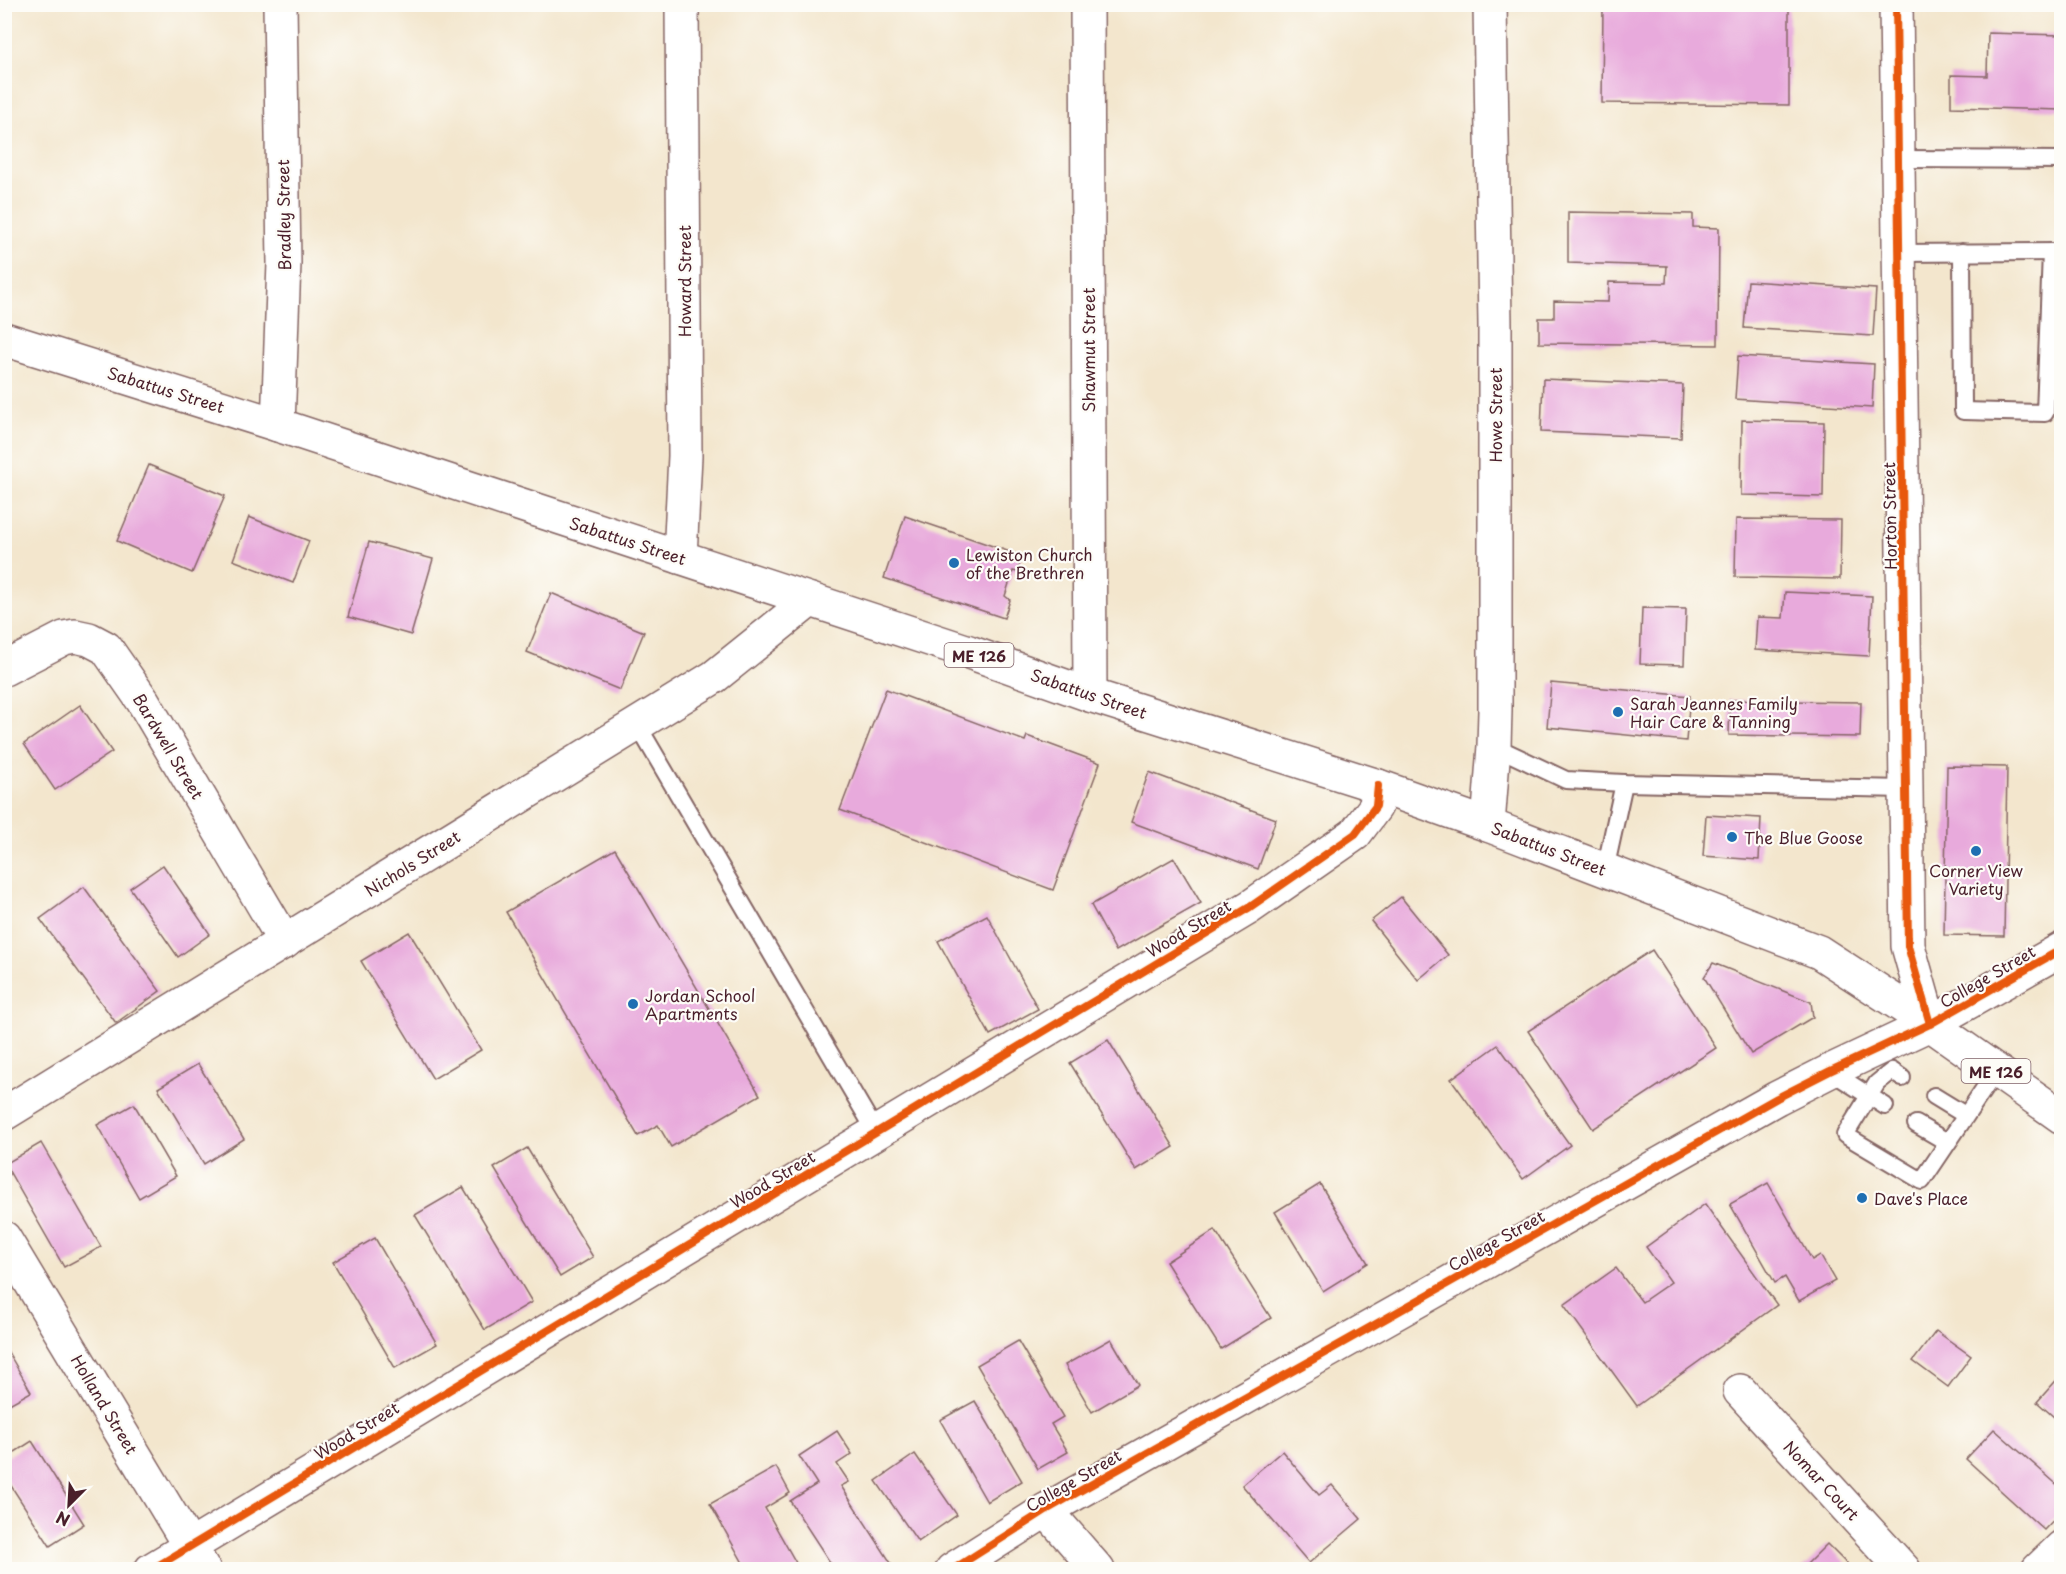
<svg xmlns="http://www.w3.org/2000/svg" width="2066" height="1574" font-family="'Playpen Sans',sans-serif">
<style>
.building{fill:#e8aadc}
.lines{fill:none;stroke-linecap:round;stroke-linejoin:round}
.service-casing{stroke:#856564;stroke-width:20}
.minor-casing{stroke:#856564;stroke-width:36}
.tertiary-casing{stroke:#856564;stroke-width:36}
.secondary-casing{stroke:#856564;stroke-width:36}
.primary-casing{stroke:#856564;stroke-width:36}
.service{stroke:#fff;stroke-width:16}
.minor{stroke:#fff;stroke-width:33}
.tertiary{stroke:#fff;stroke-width:33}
.secondary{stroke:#fff;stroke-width:33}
.primary{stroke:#fff;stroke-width:33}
.cycleway-casing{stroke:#fdfcf7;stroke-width:11}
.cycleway{stroke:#e8590c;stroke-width:8}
.poi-dot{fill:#1f6fb2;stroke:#fdfcf7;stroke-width:2}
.labels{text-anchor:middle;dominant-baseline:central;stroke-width:4.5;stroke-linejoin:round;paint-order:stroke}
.shield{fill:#fdfcf7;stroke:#806168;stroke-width:1.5}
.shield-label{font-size:15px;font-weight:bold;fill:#4a1f2b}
.street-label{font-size:16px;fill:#4a1f2b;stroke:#fdfcf7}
.poi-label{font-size:16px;fill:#4a1f2b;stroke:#fdfcf7;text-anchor:start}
</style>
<rect width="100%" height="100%" fill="#fdfcf7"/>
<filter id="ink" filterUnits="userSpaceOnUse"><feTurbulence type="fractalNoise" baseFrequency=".0167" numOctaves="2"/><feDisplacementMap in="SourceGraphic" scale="12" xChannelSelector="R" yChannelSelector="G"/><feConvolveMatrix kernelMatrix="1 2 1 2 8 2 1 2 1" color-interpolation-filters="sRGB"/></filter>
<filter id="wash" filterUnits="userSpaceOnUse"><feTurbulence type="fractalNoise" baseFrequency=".008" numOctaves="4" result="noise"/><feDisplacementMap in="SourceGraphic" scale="24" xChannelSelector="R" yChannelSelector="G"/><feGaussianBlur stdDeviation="1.35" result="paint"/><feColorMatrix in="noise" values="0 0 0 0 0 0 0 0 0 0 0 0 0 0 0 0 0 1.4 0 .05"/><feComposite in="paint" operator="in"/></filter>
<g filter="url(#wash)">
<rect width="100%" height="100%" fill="#f3e6cd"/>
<g id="blocks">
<!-- building -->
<g class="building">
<path d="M1603 4H1789V105L1602 103Z"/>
<path d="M1988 33 2062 35V110L1951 107V75L1987 76Z"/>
<path d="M1568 212 1693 214V227L1719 228 1718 345 1539 343V318H1554V301L1608 302 1609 282 1666 283 1667 266 1568 263Z"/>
<path d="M1748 281 1876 289 1873 336 1744 328Z"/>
<path d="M1738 356 1874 364 1872 408 1735 399Z"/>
<path d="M1543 379 1683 385 1681 438 1541 432Z"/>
<path d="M1742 420 1824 422 1823 497 1741 495Z"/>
<path d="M149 465 225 496 192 573 117 541Z"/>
<path d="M905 516 1022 556 1017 572 1013 571 1005 596 1010 600 1004 618 884 578Z"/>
<path d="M249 517 309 541 293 583 233 560Z"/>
<path d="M1736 519 1841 520 1840 579 1735 577Z"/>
<path d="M369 542 433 559 411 635 348 617Z"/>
<path d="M1785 592 1872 596 1869 656 1755 650 1757 617 1783 618Z"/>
<path d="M551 593 644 632 620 690 527 652Z"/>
<path d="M1642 608 1686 609 1684 665 1640 664Z"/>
<path d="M1551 683 1690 696 1686 741 1547 727Z"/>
<path d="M886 689 1025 741 1027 736 1100 763 1053 890 840 810Z"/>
<path d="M1730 700 1861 702 1860 737 1729 735Z"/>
<path d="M80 705 112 752 55 790 24 744Z"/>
<path d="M1947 766 2007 767 2004 936 1944 935Z"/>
<path d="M1149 772 1276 819 1258 869 1131 822Z"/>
<path d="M1706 815 1761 818 1759 860 1703 856Z"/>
<path d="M615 849 760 1095 671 1147 658 1125 638 1136 506 912Z"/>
<path d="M1174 858 1201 903 1116 951 1091 905Z"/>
<path d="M163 865 210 934 178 957 130 888Z"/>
<path d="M84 887 160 991 116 1023 40 919Z"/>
<path d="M1401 897 1448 955 1418 980 1371 921Z"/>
<path d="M987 915 1038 1009 990 1035 938 941Z"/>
<path d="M409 932 481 1050 433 1079 361 961Z"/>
<path d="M1652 950 1716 1048 1593 1129 1528 1031Z"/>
<path d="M1713 963 1811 1002 1813 1017 1751 1054 1704 977Z"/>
<path d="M1108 1040 1174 1147 1136 1170 1070 1063Z"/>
<path d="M1498 1045 1570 1145 1523 1179 1451 1079Z"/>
<path d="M198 1064 244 1139 204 1164 158 1088Z"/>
<path d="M134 1104 176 1176 139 1198 97 1125Z"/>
<path d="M41 1143 101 1247 64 1267 5 1164Z"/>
<path d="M527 1148 593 1257 560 1277 494 1168Z"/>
<path d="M1768 1183 1812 1260 1820 1255 1835 1281 1799 1301 1785 1277 1775 1283 1730 1204Z"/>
<path d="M1320 1184 1368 1263 1323 1291 1275 1212Z"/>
<path d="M463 1187 532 1302 485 1330 415 1215Z"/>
<path d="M1705 1204 1777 1305 1637 1406 1564 1305 1616 1268 1642 1302 1671 1282 1646 1247Z"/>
<path d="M1215 1230 1271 1318 1221 1349 1166 1262Z"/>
<path d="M375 1238 437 1344 395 1368 333 1262Z"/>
<path d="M1936 1331 1971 1356 1948 1387 1913 1361Z"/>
<path d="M1111 1339 1138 1385 1092 1412 1065 1365Z"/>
<path d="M1018 1341 1063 1417 1051 1424 1068 1452 1038 1469 977 1365Z"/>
<path d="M4 1345 31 1392 4 1407Z"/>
<path d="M2062 1374V1424L2037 1402Z"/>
<path d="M975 1401 1022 1481 987 1502 940 1420Z"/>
<path d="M1994 1429 2062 1489V1511L2044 1530 1966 1459Z"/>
<path d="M837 1431 852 1454 837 1464 849 1482 841 1486 893 1566 888 1570H835L790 1501 817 1484 799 1456Z"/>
<path d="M32 1441 84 1524 50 1546 4 1475V1459Z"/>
<path d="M1282 1451 1319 1495 1332 1485 1361 1519 1309 1563 1242 1485Z"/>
<path d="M915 1454 957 1515 918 1542 876 1481Z"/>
<path d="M776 1467 790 1493 765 1508 800 1570H747L710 1504Z"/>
<path d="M1827 1544 1853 1570H1801Z"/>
</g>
</g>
</g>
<g filter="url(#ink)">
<use href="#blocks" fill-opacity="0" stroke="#856564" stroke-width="1.5"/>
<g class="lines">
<!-- service casing -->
<g class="service-casing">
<g id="service">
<path d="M1897 159 2062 160"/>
<path d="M1962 252 1963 411 2045 413 2051 252"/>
<path d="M1898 253 2061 252"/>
<path d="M637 724 876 1132"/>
<path d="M1494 746 1566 780 1624 783 1906 789"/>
<path d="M1605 870 1624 783"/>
<path d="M1830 1071 1885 1106"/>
<path d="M1902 1078 1892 1071 1877 1083 1845 1135 1922 1181 1996 1071"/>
<path d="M1934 1096 1965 1115"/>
<path d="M1916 1124 1947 1142"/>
</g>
</g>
<!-- minor casing -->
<g class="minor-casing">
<g id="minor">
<path d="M1087 4 1090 695"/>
<path d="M1896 4 1908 946 1930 1024"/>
<path d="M278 425 284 263 280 4"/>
<path d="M680 557 685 456 682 4"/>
<path d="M4 669 64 638 75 636 89 639 106 648 143 701 285 942"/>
<path d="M1488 825 1494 746 1495 711V325L1490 4"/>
<path d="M4 1114 714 677 810 600"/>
<path d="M4 1238 204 1570"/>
<path d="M1740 1391 1904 1570"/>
<path d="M1046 1510 1098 1570"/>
<path d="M151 1570 1250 907 1355 834 1376 806 1378 786"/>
<path d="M2038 1570 2062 1547"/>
</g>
</g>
<!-- tertiary casing -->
<g class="tertiary-casing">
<path id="tertiary" d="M1930 1024 2062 949"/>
</g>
<!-- secondary casing -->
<g class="secondary-casing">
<path id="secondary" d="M952 1570 1046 1510 1777 1098 1830 1071 1930 1024"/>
</g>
<!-- primary casing -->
<g class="primary-casing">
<path id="primary" d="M4 339 278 425 969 652 1090 695 1378 786 1488 825 1819 952 1930 1024 2062 1117"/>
</g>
<!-- service -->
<use href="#service" class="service"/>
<!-- minor -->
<use href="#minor" class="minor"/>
<!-- tertiary -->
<use href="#tertiary" class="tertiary"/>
<!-- secondary -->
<use href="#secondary" class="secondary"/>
<!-- primary -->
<use href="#primary" class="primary"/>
<!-- cycleway casing -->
<g class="cycleway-casing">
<g id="cycleway">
<path d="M1896 4 1908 946 1930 1024"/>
<path d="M151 1570 1250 907 1355 834 1376 806 1378 786"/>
<path d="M952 1570 1046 1510 1777 1098 1830 1071 1930 1024 2062 949"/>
</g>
</g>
<!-- cycleway -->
<use href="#cycleway" class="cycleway"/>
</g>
</g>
<!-- markers -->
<g class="poi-dot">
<circle cx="954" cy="563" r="6"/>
<circle cx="1618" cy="712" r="6"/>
<circle cx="1732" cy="837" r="6"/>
<circle cx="1976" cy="851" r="6"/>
<circle cx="633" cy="1004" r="6"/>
<circle cx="1862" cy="1198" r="6"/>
</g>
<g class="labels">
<!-- shield labels -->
<g class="shield">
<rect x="944.5" y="643" width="69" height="24" rx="4.5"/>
<rect x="1961.5" y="1059" width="69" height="24" rx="4.5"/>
</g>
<g class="shield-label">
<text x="979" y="655">ME 126</text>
<text x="1996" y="1071">ME 126</text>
</g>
<!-- street labels -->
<g class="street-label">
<text transform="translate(283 215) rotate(-91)">Bradley Street</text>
<text transform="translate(684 281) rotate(-90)">Howard Street</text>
<text transform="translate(1088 350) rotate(-90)">Shawmut Street</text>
<text transform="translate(166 389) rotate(17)">Sabattus Street</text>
<text transform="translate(1495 415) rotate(-90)">Howe Street</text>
<text transform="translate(1889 516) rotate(-91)">Horton Street</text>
<text transform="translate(628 540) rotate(18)">Sabattus Street</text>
<text transform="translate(1089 693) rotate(19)">Sabattus Street</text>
<text transform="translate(169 746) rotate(59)">Bardwell Street</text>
<text transform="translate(1549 848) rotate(21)">Sabattus Street</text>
<text transform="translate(412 863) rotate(-32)">Nichols Street</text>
<text transform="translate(1188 928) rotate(-31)">Wood Street</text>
<text transform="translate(1987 976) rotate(-30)">College Street</text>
<text transform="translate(772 1179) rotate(-31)">Wood Street</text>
<text transform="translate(1496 1240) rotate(-29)">College Street</text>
<text transform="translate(105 1404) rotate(59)">Holland Street</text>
<text transform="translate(356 1430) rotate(-31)">Wood Street</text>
<text transform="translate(1073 1480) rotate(-30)">College Street</text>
<text transform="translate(1822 1480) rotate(47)">Nomar Court</text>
</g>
<!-- poi labels -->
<g class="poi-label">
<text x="966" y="554">Lewiston Church<tspan x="966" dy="18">of the Brethren</tspan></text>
<text x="1630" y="703">Sarah Jeannes Family<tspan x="1630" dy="18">Hair Care &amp; Tanning</tspan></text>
<text x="1744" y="837">The Blue Goose</text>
<text x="1976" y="870" text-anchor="middle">Corner View<tspan x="1976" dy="18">Variety</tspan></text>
<text x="645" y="995">Jordan School<tspan x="645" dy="18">Apartments</tspan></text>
<text x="1874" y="1198">Dave's Place</text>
</g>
</g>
<!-- margin -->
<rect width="2066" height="1574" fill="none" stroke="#fdfcf7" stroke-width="24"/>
<!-- north arrow -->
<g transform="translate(69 1505) rotate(204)" stroke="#fdfcf7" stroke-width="4.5" paint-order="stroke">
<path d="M0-4.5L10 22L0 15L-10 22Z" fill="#4a1f2b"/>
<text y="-9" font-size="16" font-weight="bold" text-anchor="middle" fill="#4a1f2b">N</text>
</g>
</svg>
